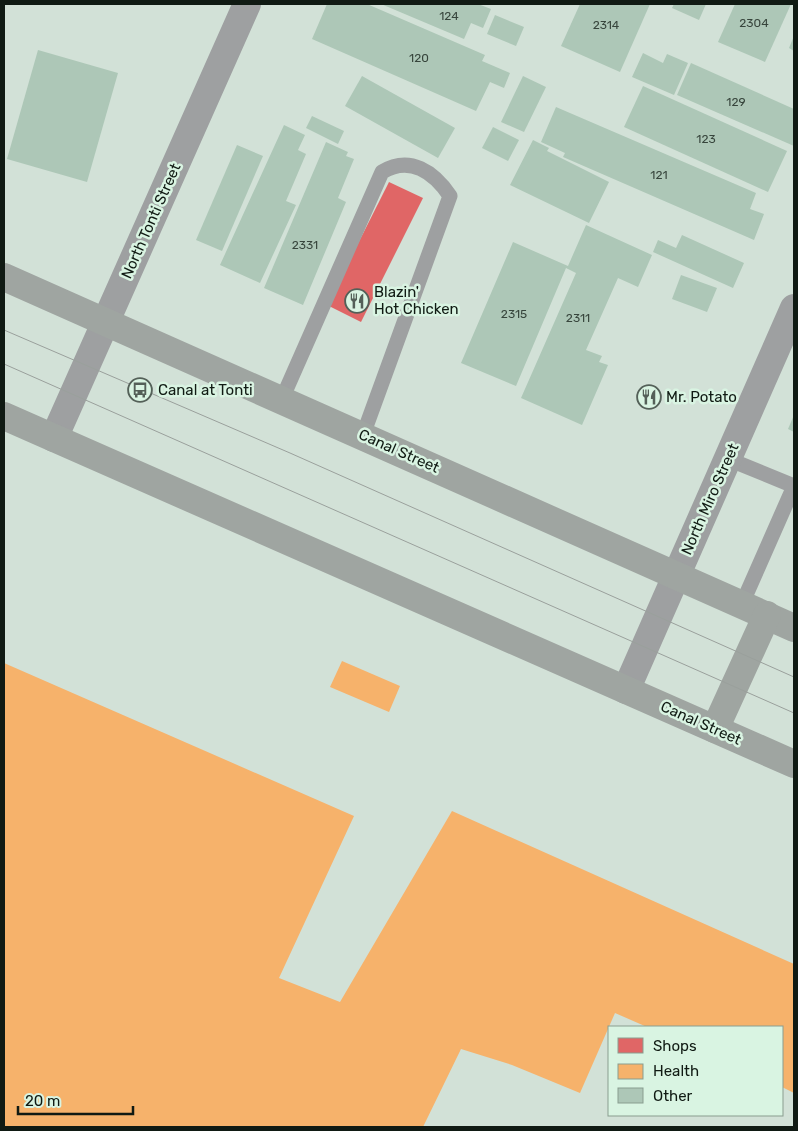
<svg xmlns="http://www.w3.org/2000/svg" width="798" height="1131" font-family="Rubik,sans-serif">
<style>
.shops{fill:#e06666}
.health{fill:#f6b26b}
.building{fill:#adc7b7}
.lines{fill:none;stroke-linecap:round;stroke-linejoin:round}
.lane{stroke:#9ea0a1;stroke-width:15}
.street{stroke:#9ea0a1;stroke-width:28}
.primary{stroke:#9fa5a1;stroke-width:28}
.tram{stroke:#9aa09c;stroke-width:1}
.labels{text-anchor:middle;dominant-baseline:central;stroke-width:5;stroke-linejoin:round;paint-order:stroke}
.number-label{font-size:12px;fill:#37453c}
.street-label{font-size:15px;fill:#101a13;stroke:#d9f4e2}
.poi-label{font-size:15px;fill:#101a13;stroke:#d9f4e2;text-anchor:start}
</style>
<rect width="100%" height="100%" fill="#d2e1d7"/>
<!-- shops -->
<path class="shops" d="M389 182 423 198 361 322 327 305Z"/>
<!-- health -->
<g class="health">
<path d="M342 661 400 686 389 712 330 687Z"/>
<path d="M4 663 354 816 279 978 340 1002 452 811 794 964V1093L782 1087V1027H647L615 1013 580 1093 512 1065 461 1049 423 1127H4Z"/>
</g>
<!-- building -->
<g class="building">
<path d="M327 4H367L485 55 482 61 510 73 504 88 490 82 476 111 312 39Z"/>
<path d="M381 4H478L491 9 483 28 471 23 464 39Z"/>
<path d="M580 4H650L620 72 561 46Z"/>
<path d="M674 4H706L699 20 672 8Z"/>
<path d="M735 4H791L765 62 718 42Z"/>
<path d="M495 15 524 27 516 46 487 34Z"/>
<path d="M794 36V51L789 48Z"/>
<path d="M38 50 118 73 87 182 7 159Z"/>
<path d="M643 53 663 63 667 54 688 63 674 95 632 77Z"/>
<path d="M691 63 794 109V146L677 95Z"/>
<path d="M362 76 455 128 438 158 345 106Z"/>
<path d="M523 76 546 87 524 132 501 122Z"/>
<path d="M643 86 787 151 768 192 624 127Z"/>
<path d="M556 107 756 193 750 209 764 214 754 240 563 157 565 153 541 142Z"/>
<path d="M312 116 344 131 338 144 306 128Z"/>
<path d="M284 125 305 135 298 150 306 154 286 201 296 205 260 283 220 265Z"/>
<path d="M493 127 519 140 508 161 482 148Z"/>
<path d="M533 140 549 148 547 151 609 182 589 223 510 185Z"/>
<path d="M326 142 348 152 346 156 354 159 338 198 346 202 303 305 264 288Z"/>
<path d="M237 145 263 156 222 251 196 240Z"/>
<path d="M586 225 652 255 638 287 618 278 586 350 602 356 599 362 608 365 582 425 521 398 576 273 566 268 516 386 461 363 513 242 568 266Z"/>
<path d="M682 235 744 263 733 288 653 252 658 240 676 248Z"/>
<path d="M681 275 717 288 707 312 672 299Z"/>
<path d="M794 415V432L788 429Z"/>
</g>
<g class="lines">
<!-- lane -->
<g class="lane">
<path d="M282 399 382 172C410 155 434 172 450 196L363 435"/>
<path d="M728 459 794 486 742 604"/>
</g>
<!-- street -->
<g class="street">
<path d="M54 438 247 4"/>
<path d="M626 690 794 308"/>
</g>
<!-- primary -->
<g class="primary">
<path d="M4 277 794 628"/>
<path d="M4 416 794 764"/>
<path d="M715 729 767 615"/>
</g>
<!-- tram -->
<g class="tram">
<path d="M4 330 290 453 794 677"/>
<path d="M4 364 794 713"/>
</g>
</g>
<!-- icons -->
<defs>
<g id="restaurant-ring" transform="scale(1.25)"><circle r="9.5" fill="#d9f4e2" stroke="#546058" stroke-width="1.5"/><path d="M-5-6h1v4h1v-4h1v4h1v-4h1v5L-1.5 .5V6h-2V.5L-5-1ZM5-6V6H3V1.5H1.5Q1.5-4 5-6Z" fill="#546058"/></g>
<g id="bus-ring" transform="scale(1.25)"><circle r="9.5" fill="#d9f4e2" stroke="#546058" stroke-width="1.5"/><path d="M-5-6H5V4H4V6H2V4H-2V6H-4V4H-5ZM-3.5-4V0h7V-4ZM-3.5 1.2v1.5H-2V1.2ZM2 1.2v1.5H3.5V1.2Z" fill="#546058"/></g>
</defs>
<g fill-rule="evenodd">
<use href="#restaurant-ring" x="357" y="301"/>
<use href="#bus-ring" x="140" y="390"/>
<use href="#restaurant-ring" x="649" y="397"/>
</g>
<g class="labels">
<!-- number labels -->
<g class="number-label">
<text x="449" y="16">124</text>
<text x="754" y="23">2304</text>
<text x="606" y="25">2314</text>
<text x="419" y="58">120</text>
<text x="736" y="102">129</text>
<text x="706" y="139">123</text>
<text x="659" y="175">121</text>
<text x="305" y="245">2331</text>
<text x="514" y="314">2315</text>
<text x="578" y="318">2311</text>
</g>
<!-- street labels -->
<g class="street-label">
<text transform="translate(151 221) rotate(-66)">North Tonti Street</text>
<text transform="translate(399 451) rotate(24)">Canal Street</text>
<text transform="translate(710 499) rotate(-66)">North Miro Street</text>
<text transform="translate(701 723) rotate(24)">Canal Street</text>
</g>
<!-- poi labels -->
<g class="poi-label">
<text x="374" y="292">Blazin'<tspan x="374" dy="17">Hot Chicken</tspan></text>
<text x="158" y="390">Canal at Tonti</text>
<text x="666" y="397">Mr. Potato</text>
</g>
</g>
<!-- border -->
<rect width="798" height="1131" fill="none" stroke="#101a13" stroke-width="10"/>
<!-- legend -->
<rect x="608" y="1026" width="175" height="90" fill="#d9f4e2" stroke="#899d8f"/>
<rect x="618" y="1038" width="25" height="15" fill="#e06666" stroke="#899d8f"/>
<text x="653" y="1051" font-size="15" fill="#101a13">Shops</text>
<rect x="618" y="1064" width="25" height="15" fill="#f6b26b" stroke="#899d8f"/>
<text x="653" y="1076" font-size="15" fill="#101a13">Health</text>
<rect x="618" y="1088" width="25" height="15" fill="#adc7b7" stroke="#899d8f"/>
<text x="653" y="1101" font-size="15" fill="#101a13">Other</text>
<!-- scale -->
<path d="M18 1106v8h115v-8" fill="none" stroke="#101a13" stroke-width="2.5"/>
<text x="25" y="1106" font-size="15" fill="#101a13" stroke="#d9f4e2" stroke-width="4" paint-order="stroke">20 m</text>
</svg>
